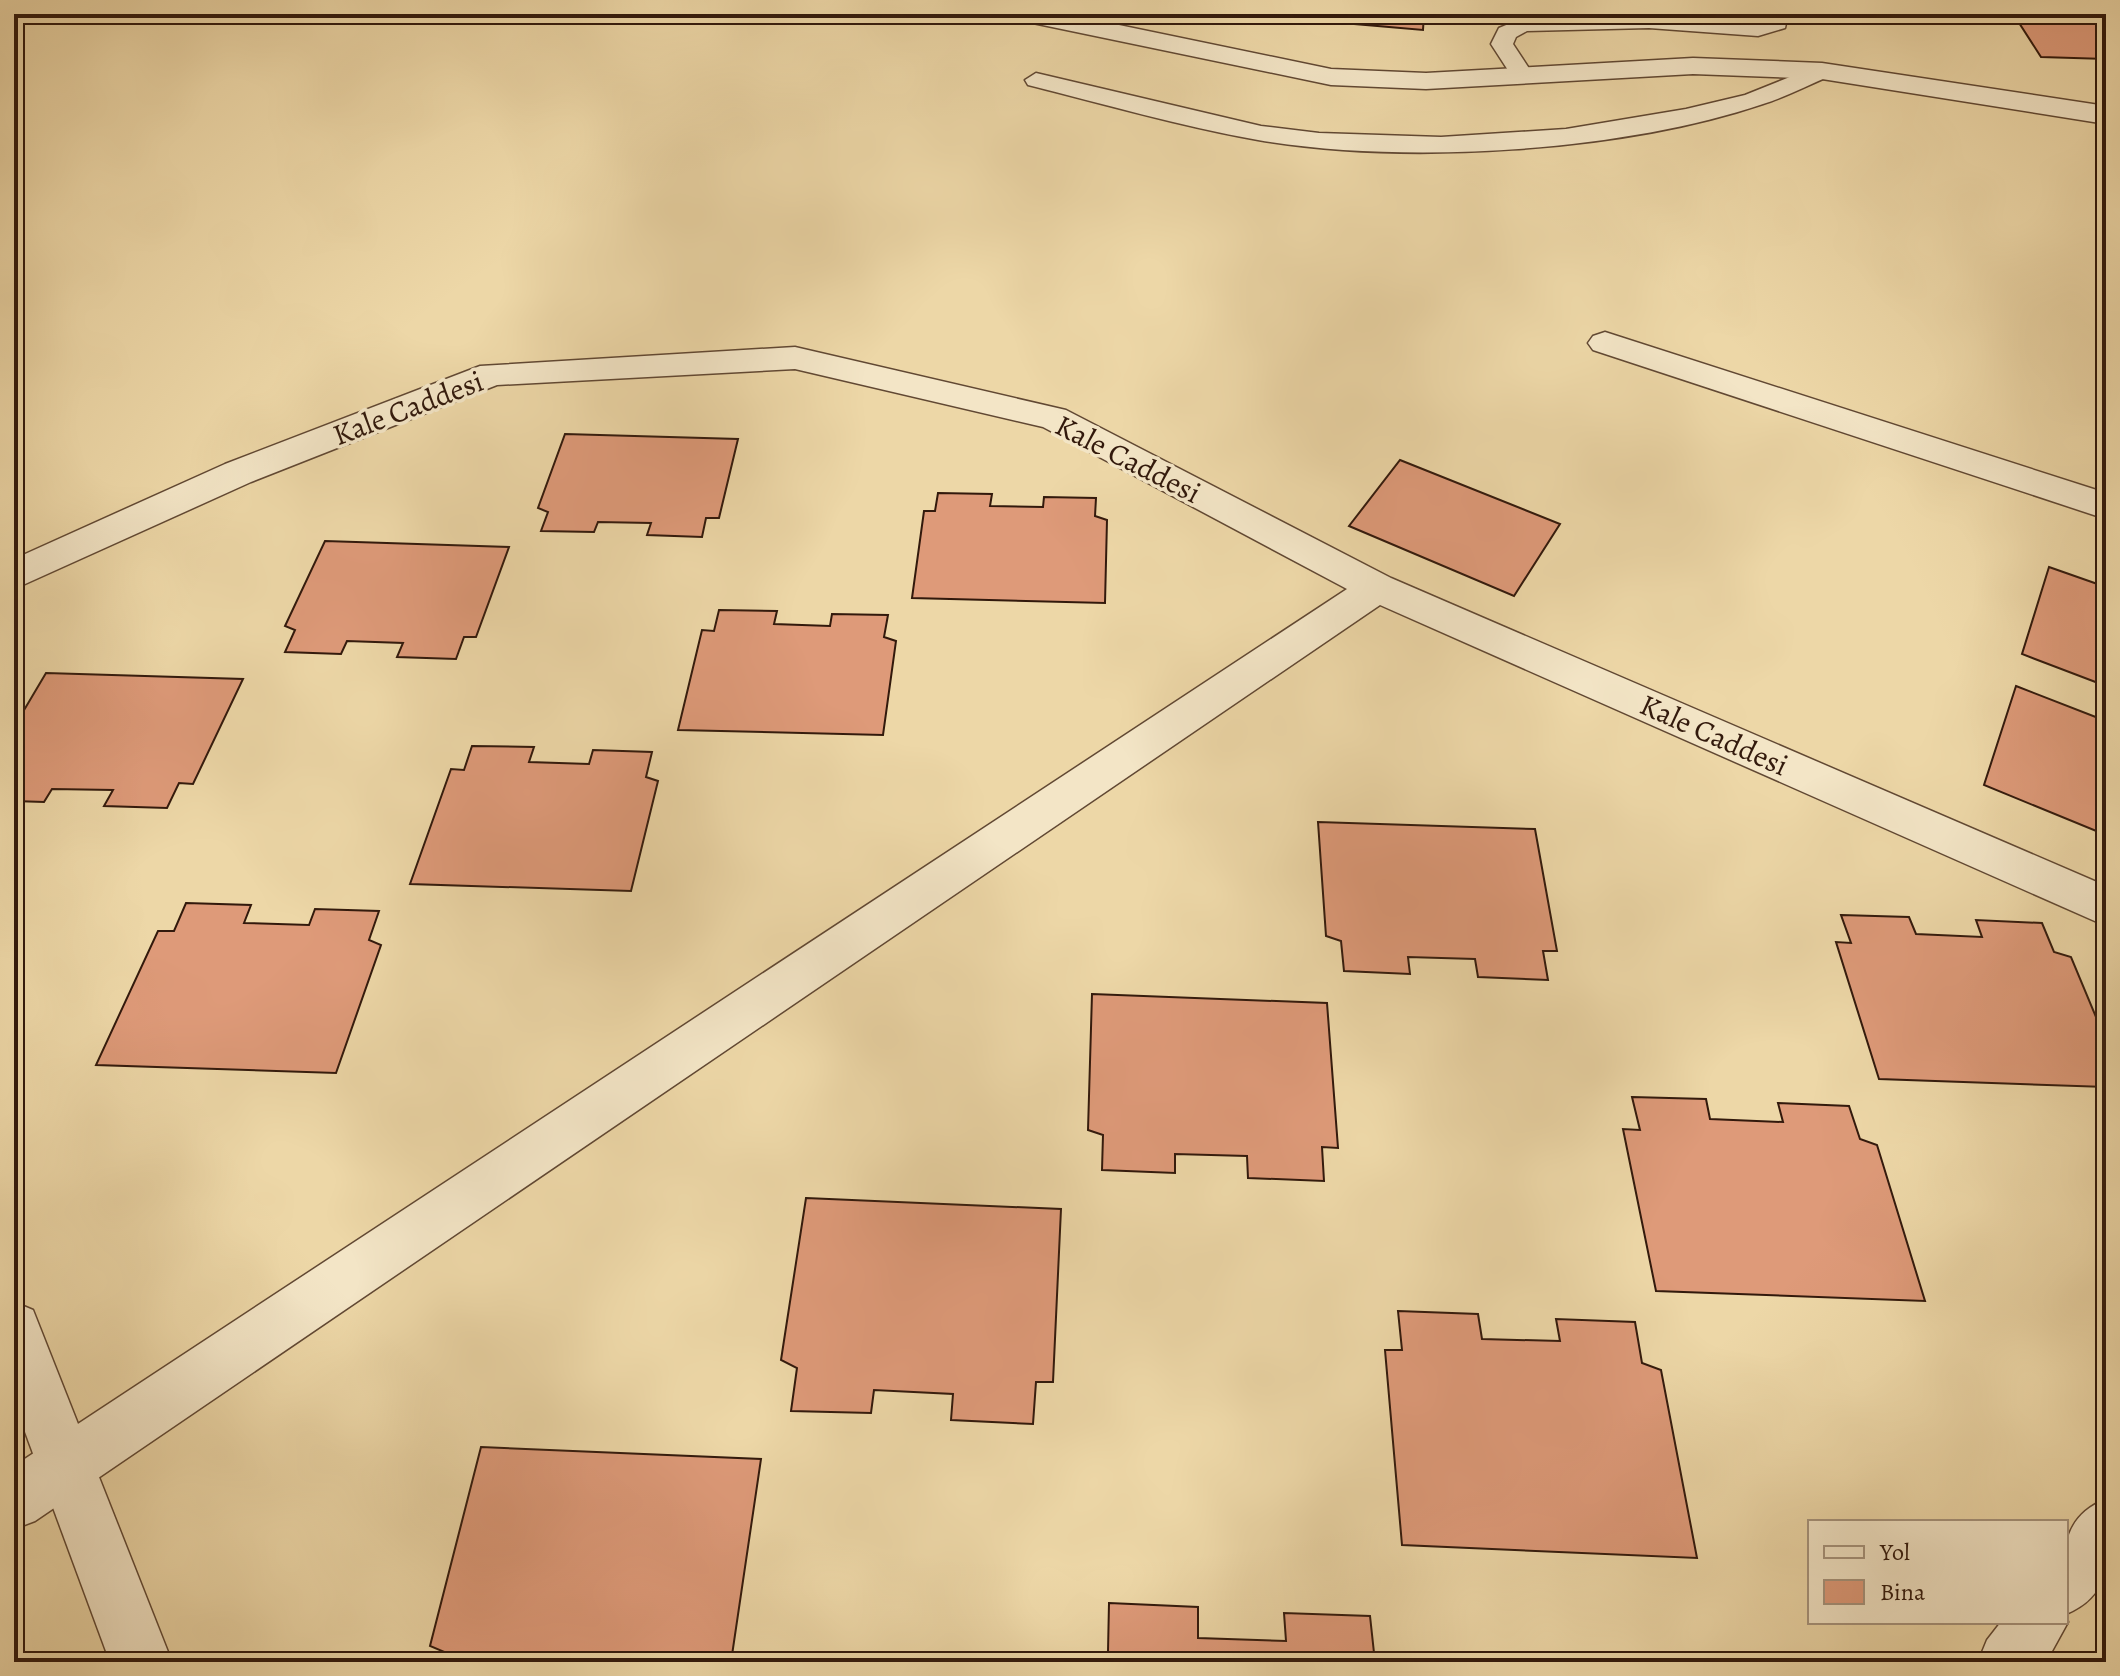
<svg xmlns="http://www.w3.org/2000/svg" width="2120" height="1676" font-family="Alegreya,serif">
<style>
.building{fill:#de9a79;stroke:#32190c;stroke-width:2}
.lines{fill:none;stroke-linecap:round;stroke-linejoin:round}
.service-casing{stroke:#614833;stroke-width:3}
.minor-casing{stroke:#614833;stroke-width:3}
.tertiary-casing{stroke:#614833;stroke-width:3}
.service{fill:#f3e5c6;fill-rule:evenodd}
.minor{fill:#f3e5c6;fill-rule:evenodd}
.tertiary{fill:#f3e5c6;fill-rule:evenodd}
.labels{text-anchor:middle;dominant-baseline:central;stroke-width:7;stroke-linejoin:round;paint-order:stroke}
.street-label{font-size:30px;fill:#32190c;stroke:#f3e5c6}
</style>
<rect width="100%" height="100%" fill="#edd7a7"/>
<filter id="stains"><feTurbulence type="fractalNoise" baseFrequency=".0025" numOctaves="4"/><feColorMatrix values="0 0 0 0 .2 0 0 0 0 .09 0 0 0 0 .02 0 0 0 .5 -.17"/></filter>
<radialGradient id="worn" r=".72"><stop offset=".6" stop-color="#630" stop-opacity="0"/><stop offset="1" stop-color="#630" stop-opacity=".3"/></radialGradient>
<!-- building -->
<g class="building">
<path d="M1356 14H1424L1423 30 1355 24Z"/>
<path d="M2014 15 2106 17V59L2041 57Z"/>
<path d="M565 434 738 439 719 518H706L702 537 647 535 651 523 598 522 594 532 541 531 548 512 538 508Z"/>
<path d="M1400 460 1560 524 1514 596 1349 526Z"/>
<path d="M938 493 992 494 990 506 1043 507 1044 497 1096 498 1095 516 1107 520 1105 603 912 598 924 511H935Z"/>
<path d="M325 541 509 547 476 637H464L456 659 397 657 403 643 347 641 341 654 285 652 295 630 285 626Z"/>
<path d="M2049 567 2106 587V686L2022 654Z"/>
<path d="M719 610 777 611 774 624 830 626 832 614 888 615 884 637 896 641 883 735 678 730 702 630 714 631Z"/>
<path d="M46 673 243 679 193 784 179 783 167 808 104 806 113 790 52 789 44 802 14 801V727Z"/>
<path d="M2016 686 2106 721V835L1984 785Z"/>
<path d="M472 746 534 747 529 762 589 764 593 750 652 752 646 777 658 781 631 891 410 884 451 769 464 770Z"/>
<path d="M1318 822 1535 829 1557 951H1543L1548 980 1478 977 1475 959 1408 957 1410 974 1344 971 1341 941 1326 936Z"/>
<path d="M186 903 251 905 244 923 309 925 315 909 379 911 369 940 381 945 336 1073 96 1065 158 931H174Z"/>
<path d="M1841 915 1909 917 1916 934 1982 937 1976 920 2042 923 2054 952 2071 957 2106 1041V1087L1879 1079 1836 942 1851 943Z"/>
<path d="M1092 994 1327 1003 1338 1148 1322 1147 1324 1181 1248 1178 1247 1156 1175 1154V1173L1102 1170 1103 1135 1088 1130Z"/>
<path d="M1632 1097 1706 1099 1710 1119 1783 1122 1778 1103 1849 1106 1860 1139 1877 1145 1925 1301 1656 1291 1623 1129 1640 1130Z"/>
<path d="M806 1198 1061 1209 1053 1382H1036L1033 1424 951 1420 953 1394 874 1390 871 1413 791 1411 797 1368 781 1360Z"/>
<path d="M1398 1311 1478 1314 1482 1339 1560 1341 1556 1319 1635 1322 1642 1363 1661 1370 1697 1558 1402 1545 1385 1350H1402Z"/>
<path d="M481 1447 761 1459 731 1662H445L447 1653 430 1646Z"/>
<path d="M1109 1603 1198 1607V1638L1286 1641 1284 1613 1370 1616 1375 1662H1088V1652H1108Z"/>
</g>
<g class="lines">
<!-- service casing -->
<g class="service-casing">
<g id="service">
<path d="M1649 14 1757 22 1766 19V14H1788L1785 28 1758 36 1649 28 1527 31 1516 37 1513 44 1534 76 1523 83 1515 81 1491 44 1499 28 1523 18Z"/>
<path d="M1822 64 1833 71 1830 76C1808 85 1786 97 1763 104 1621 152 1405 165 1258 140 1180 126 1104 104 1028 85L1025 80 1036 73 1261 126 1319 133 1441 137 1566 129 1686 109 1745 95Z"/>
</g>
</g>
<!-- minor casing -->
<g class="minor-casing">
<g id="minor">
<path d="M1015 14H1066L1331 69 1426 73 1693 58 1822 63 2106 106V124L1822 79 1693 74 1426 89 1331 85 1028 22 1019 20Z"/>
<path d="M1605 332 2106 493V519L1593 350 1588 343 1593 336Z"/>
<path d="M795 347 1066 410 1391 578 2106 886V926L1380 605 35 1521 14 1529V1466L1347 589 1043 427 795 369 497 385 251 482 14 589V559L225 464 480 366Z"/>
<path d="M2106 1499C2106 1547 2119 1592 2066 1614 2066 1565 2053 1521 2106 1499Z"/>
<path d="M2066 1616 2068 1622 2046 1662H1978L1987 1640 2001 1622H2066Z"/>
</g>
</g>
<!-- tertiary casing -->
<g class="tertiary-casing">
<path id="tertiary" d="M14 1302 33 1310 172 1662H110L14 1402Z"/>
</g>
<!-- service -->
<use href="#service" class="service"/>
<!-- minor -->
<use href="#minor" class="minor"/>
<!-- tertiary -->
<use href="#tertiary" class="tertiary"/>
</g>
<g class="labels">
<!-- street labels -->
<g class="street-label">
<text transform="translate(408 408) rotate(-21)">Kale Caddesi</text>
<text transform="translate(1128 459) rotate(27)">Kale Caddesi</text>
<text transform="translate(1714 735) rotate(24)">Kale Caddesi</text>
</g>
</g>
<!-- margin -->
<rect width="2120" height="1676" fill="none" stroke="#edd7a7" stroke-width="48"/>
<rect x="16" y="16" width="2088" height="1644" fill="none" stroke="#32190c" stroke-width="4"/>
<rect x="24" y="24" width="2072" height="1628" fill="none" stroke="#32190c" stroke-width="2"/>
<!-- legend -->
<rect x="1808" y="1520" width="260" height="104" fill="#f3e5c6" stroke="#a6937c" stroke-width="2"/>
<rect x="1824" y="1546" width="40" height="12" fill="#f3e5c6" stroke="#a6937c" stroke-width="2"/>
<text x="1880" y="1560" font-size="24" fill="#32190c">Yol</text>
<rect x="1824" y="1580" width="40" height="24" fill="#de9a79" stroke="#a6937c" stroke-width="2"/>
<text x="1880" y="1600" font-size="24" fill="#32190c">Bina</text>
<rect width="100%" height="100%" filter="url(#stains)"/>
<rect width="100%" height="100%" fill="url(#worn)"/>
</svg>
